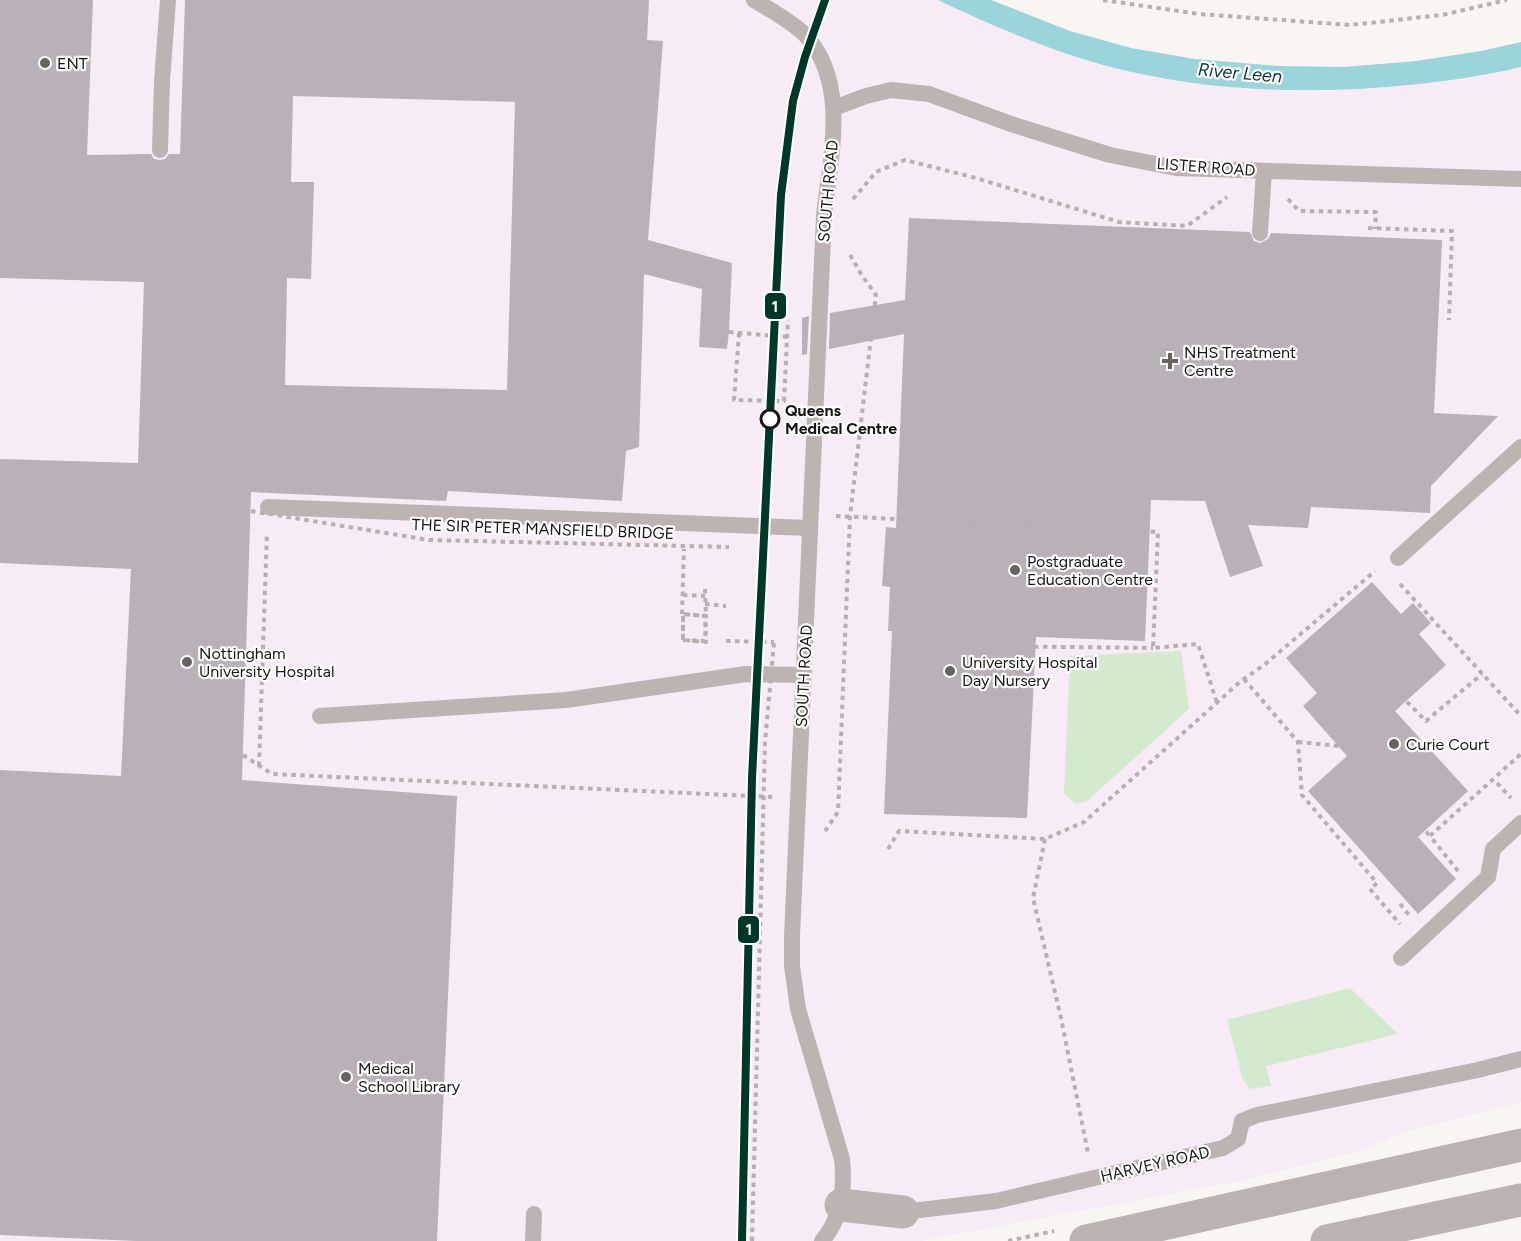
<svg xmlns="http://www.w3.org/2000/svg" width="1521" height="1241" font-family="Figtree,sans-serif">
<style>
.medical{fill:#f7ecf5}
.green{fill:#d4eace}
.water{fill:#9cd4db}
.building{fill:#bab0b7;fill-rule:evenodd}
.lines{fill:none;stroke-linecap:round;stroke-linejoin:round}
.path{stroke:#b7b0b0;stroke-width:4;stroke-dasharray:4.5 4.5;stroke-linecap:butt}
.service{stroke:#bdb3b2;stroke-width:16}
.minor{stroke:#bdb3b2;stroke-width:33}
.trunk{stroke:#bcb2b1;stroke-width:33}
.path-bridge{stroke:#b7b0b0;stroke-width:4;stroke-dasharray:4.5 4.5;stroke-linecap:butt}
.tram-1-casing{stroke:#fff;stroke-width:12}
.tram-1{stroke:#003828;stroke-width:8}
.poi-dot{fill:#666361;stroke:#fff;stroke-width:2}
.stop-dot{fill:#fff;stroke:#171513;stroke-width:3}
.labels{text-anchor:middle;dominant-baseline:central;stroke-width:4.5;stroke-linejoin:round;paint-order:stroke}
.poi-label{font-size:16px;fill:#171513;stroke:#fff;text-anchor:start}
.street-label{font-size:16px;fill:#171513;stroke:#fff}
.stop-label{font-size:16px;font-weight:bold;fill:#171513;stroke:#fff;text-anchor:start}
.water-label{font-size:18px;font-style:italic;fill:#0d363b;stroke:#fff}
.line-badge{stroke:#fff;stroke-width:2}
.badge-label{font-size:16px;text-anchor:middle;font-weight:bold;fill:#fff}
</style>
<rect width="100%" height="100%" fill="#f9f5f3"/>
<!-- medical -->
<path class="medical" d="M0 0H938L1029 39 1101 64 1144 74 1205 84 1245 89 1315 92 1458 80 1521 67V1102L1405 1132 1363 1150 1245 1180 921 1241H0Z"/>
<!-- green -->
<g class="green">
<path d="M1181 651 1189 709 1086 802 1075 804 1064 793 1070 656Z"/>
<path d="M1350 988 1398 1034 1266 1066 1271 1086 1250 1089 1243 1080 1227 1020Z"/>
</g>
<!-- water -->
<path class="water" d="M938 0H991L1070 31 1131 48 1195 59 1278 66 1344 67 1416 61 1481 51 1521 42V67C1484 76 1447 81 1409 85 1307 95 1203 92 1103 65 1047 49 990 25 938 0Z"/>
<!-- building -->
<g class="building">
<path d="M0 0H93L87 155 151 154 154 159 160 160 165 159 169 154H180L185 0H649L647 40 663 41 648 240 732 263 729 332 727 349 699 347 702 289 644 274 639 447 626 451 622 501 448 491 446 501 251 492 242 780 457 796 437 1241H136L0 1235V770L121 776 131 569 0 563V459L138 463 144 282 0 278ZM293 96 515 102 507 390 285 385 287 278 311 279 314 182H291Z"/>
<path d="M909 218 1250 232 1254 241 1260 243 1268 239 1271 233 1442 240 1434 413 1498 416 1431 486 1430 513 1311 507 1308 528 1248 525 1263 566 1230 577 1205 501 1151 500 1145 641 1036 637 1027 818 884 814 892 631H888L890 587 882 586 886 527 896 528 904 334 829 349 830 313 905 300Z"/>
<path d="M809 316 807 354 802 355V318Z"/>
<path d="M1372 582 1401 614 1413 603 1431 623 1419 634 1446 665 1395 711 1468 791 1418 837 1456 879 1418 914 1308 791 1347 756 1303 706 1317 693 1286 658Z"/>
</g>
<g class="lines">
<!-- path -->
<g class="path">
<path d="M1103 0 1199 14 1350 25 1442 15 1507 0"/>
<path d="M853 199 876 172 905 160 976 178 1119 222 1187 226 1227 197"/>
<path d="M1288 199 1299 211 1376 212 1375 229"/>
<path d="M1368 228 1452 231 1449 320"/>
<path d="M729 332 788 337"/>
<path d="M739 333 734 400 784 401 788 320"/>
<path d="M836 516 1158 532 1153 648 1198 644 1217 703"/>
<path d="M1400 584 1521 716"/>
<path d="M705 589 706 618"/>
<path d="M683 595 705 596"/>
<path d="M705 604 726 606"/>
<path d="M682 614 684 549"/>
<path d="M683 640V614L705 616 706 642 683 640V614L706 616 705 641 683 640"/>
<path d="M726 641 774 642"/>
<path d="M980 646 1153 648"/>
<path d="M1375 670 1426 721 1482 674"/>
<path d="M1244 679 1298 742 1302 795 1377 883 1370 889 1400 924"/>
<path d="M1298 742 1349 747 1392 790"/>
<path d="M243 755 272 774 773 797"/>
<path d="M259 766 267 532"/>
<path d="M1497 783 1511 798"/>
<path d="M1402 805 1430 836"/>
<path d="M825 831 838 812 850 516 876 295 861 274 849 253"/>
<path d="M1045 839 1033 898 1061 1018 1088 1153"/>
<path d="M888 849 899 831 1045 839 1084 822 1241 681 1264 665 1375 571"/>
<path d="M1458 871 1430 836 1521 754"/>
<path d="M1400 904 1409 915"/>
<path d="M1008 1241 1054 1231"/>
</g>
<!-- service -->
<g class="service">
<path d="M754 0C766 7 799 27 807 37 849 85 830 159 824 216L792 936V966L798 1009 842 1159C845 1188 842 1218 822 1241"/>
<path d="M834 108 866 96 891 90 929 94 1011 124 1110 155 1176 168 1521 179"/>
<path d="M160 150 162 81 168 0"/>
<path d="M1260 233 1264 171"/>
<path d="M268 507 810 528"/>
<path d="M1398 558 1521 447"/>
<path d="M320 716 566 700 746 674 803 675"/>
<path d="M1401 958 1488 877 1493 849 1521 823"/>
<path d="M903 1212 996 1201 1223 1148 1238 1139 1242 1121 1257 1115 1478 1070 1521 1059"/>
<path d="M533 1241 534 1214"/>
</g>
<!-- minor -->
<path class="minor" d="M841 1205 903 1212"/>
<!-- trunk -->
<g class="trunk">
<path d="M1086 1241 1521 1145"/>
<path d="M1327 1241 1521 1200"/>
</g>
<!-- path-bridge -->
<g class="path-bridge">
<path d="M251 511 429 540 729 547"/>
<path d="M752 1241 765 743 774 642"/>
</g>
<!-- tram-1 casing -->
<g class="tram-1-casing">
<path id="tram-1" d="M742 1241 752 778 781 195 793 101 805 57 825 0"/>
</g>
<!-- tram-1 -->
<use href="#tram-1" class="tram-1"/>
</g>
<!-- markers -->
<g class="poi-dot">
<circle cx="45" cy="63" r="6"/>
<path d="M1167 352h6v6h6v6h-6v6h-6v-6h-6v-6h6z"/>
<circle cx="1015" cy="570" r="6"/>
<circle cx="187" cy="662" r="6"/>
<circle cx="950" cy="671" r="6"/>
<circle cx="1394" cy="744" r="6"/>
<circle cx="346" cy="1077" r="6"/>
</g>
<circle class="stop-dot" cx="770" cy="419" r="9"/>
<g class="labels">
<!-- poi labels -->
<g class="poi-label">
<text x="57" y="63">ENT</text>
<text x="1184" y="352">NHS Treatment<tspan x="1184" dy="18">Centre</tspan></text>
<text x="1027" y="561">Postgraduate<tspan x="1027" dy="18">Education Centre</tspan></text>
<text x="199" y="653">Nottingham<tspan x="199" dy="18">University Hospital</tspan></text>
<text x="962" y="662">University Hospital<tspan x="962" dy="18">Day Nursery</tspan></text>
<text x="1406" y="744">Curie Court</text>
<text x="358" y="1068">Medical<tspan x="358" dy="18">School Library</tspan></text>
</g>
<!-- street labels -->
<g class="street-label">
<text transform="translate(1206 167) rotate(4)">LISTER ROAD</text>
<text transform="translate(828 191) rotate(-85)">SOUTH ROAD</text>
<text transform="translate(543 529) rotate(2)">THE SIR PETER MANSFIELD BRIDGE</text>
<text transform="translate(804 676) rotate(-87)">SOUTH ROAD</text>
<text transform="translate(1155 1164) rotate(-13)">HARVEY ROAD</text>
</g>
<!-- stop labels -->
<g class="stop-label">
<text x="785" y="410">Queens<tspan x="785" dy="18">Medical Centre</tspan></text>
</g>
<!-- water labels -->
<g class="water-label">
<text transform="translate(1240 73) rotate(5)">River Leen</text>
</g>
</g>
<g class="line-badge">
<rect x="764" y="292" width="23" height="28" rx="6" fill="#003828"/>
<rect x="737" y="915" width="23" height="29" rx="6" fill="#003828"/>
</g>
<g class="badge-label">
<text x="775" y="312">1</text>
<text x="749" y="935">1</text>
</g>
</svg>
